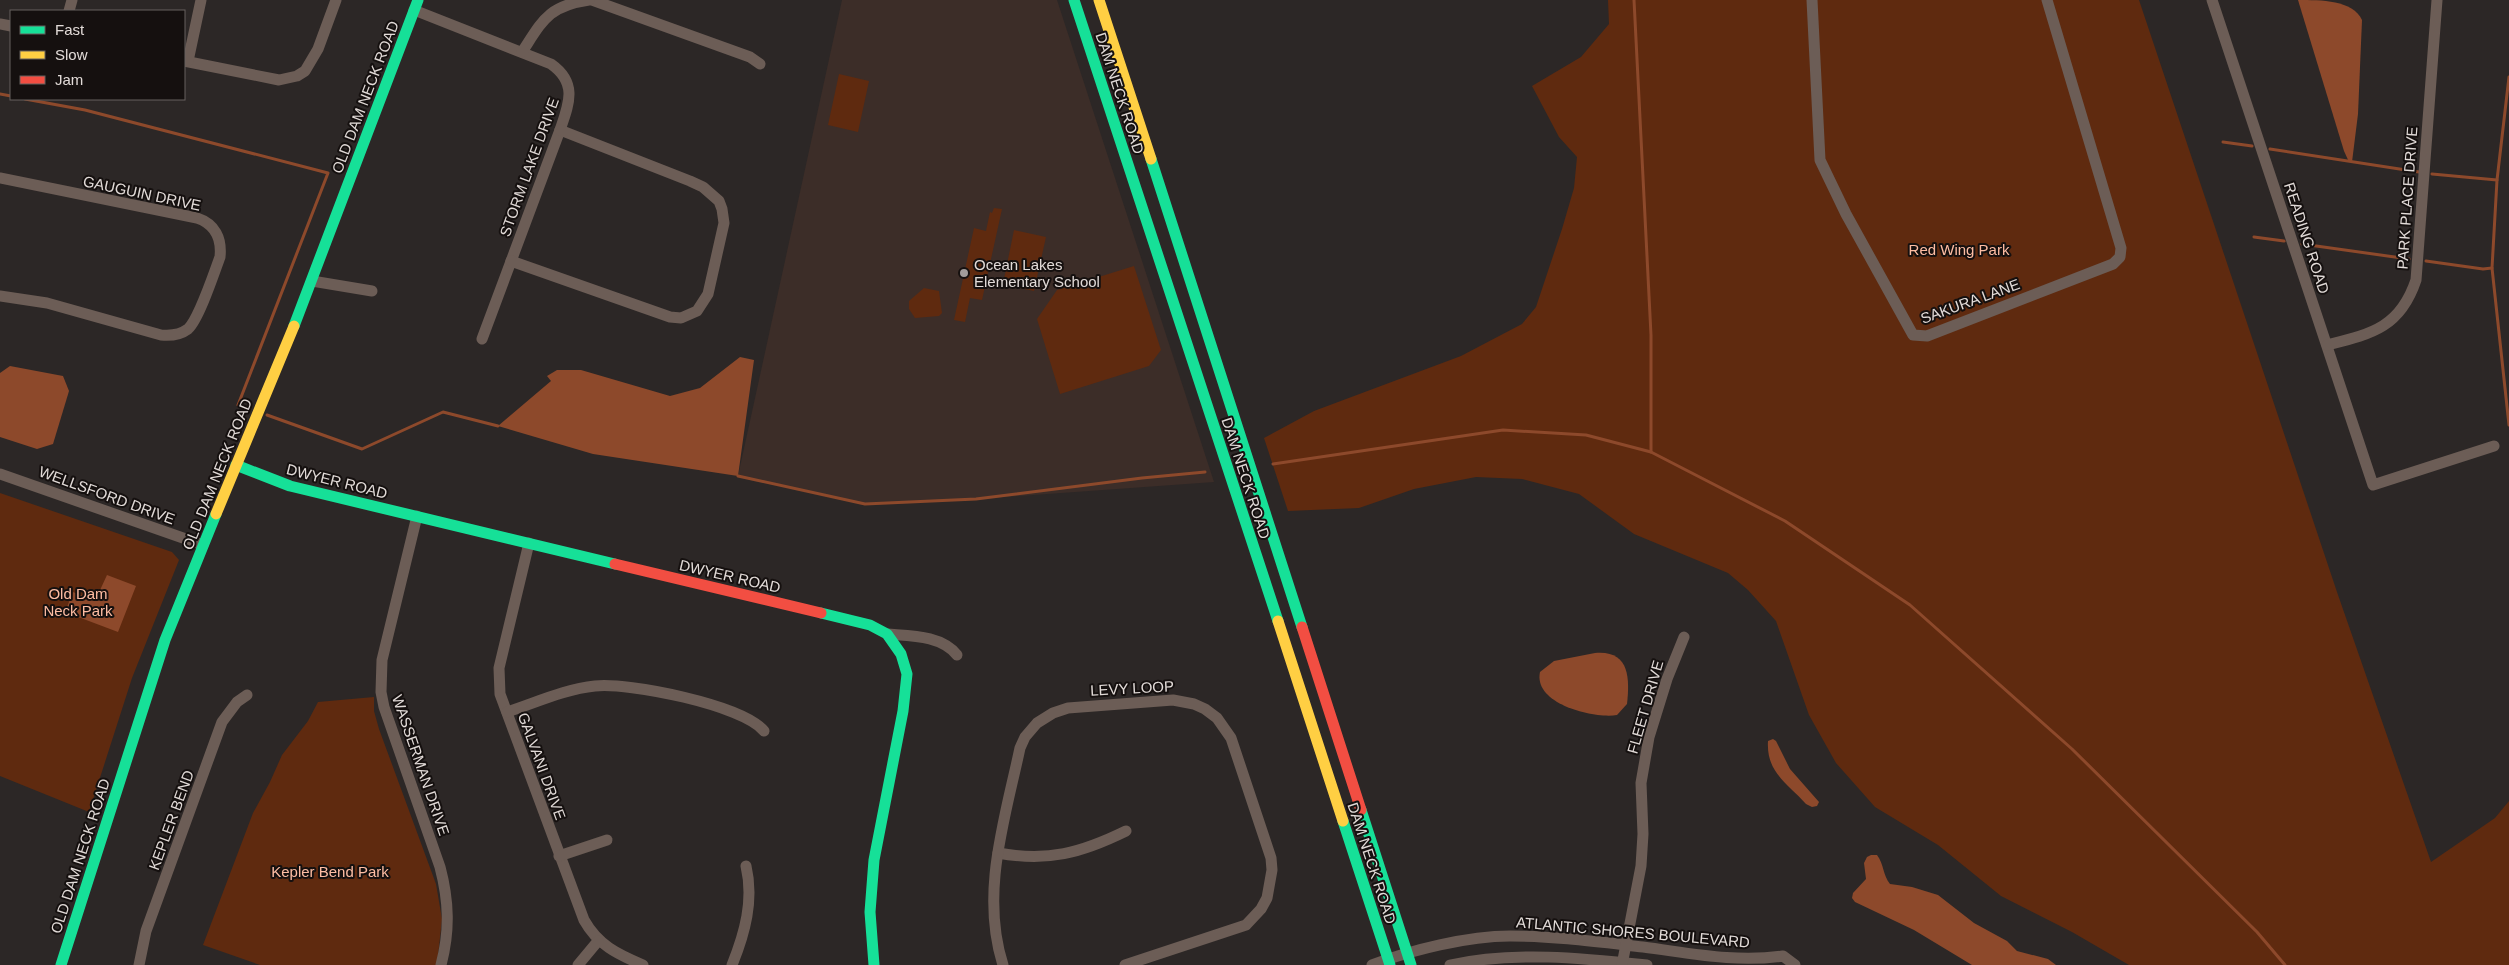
<svg xmlns="http://www.w3.org/2000/svg" width="2509" height="965" font-family="Arial,sans-serif">
<style>
.built{fill:#3c2d28}
.green{fill:#5f2a0f}
.water{fill:#8d492b}
.lines{fill:none;stroke-linecap:round;stroke-linejoin:round}
.stream{stroke:#8d492b;stroke-width:3}
.street{stroke:#6c5d56;stroke-width:11}
.fast{stroke:#16e098;stroke-width:11}
.slow{stroke:#ffcf43;stroke-width:11}
.jam{stroke:#f24e42;stroke-width:11}
.poi-dot{fill:#a29c9a;stroke:#15100f;stroke-width:2}
.labels{text-anchor:middle;dominant-baseline:central;stroke-width:4;stroke-linejoin:round;paint-order:stroke}
.street-label{font-size:15px;fill:#e2dbd8;stroke:#15100f}
.park-label{font-size:15px;fill:#febda3;stroke:#15100f}
.poi-label{font-size:15px;fill:#e2dbd8;stroke:#15100f;text-anchor:start}
</style>
<rect width="100%" height="100%" fill="#2c2726"/>
<!-- built -->
<path class="built" d="M842 0H1057L1214 482 976 499 865 504 738 476Z"/>
<!-- green -->
<g class="green">
<path d="M1608 0H2139L2337 592 2431 862 2495 818 2509 801V965H2129L2072 932 2001 896 1938 845 1875 807 1836 763 1809 715 1776 621 1748 590 1728 573 1634 534 1579 494 1522 479 1476 477 1414 489 1359 508 1288 511 1264 438 1314 411 1461 356 1522 324 1536 307 1562 229 1574 188 1577 157 1559 137 1532 86 1581 57 1609 24Z"/>
<path d="M839 74 869 81 858 132 828 125Z"/>
<path d="M994 208 1002 209 982 300 970 298 965 322 954 320 974 228 986 231 990 212 992 213Z"/>
<path d="M1014 230 1046 237 1034 291 1003 284Z"/>
<path d="M1134 266 1161 350 1149 366 1060 394 1037 319 1057 290Z"/>
<path d="M924 288 939 291 942 313 939 316 915 318 909 309V301Z"/>
<path d="M0 493 172 552 179 560 132 678 89 812 0 776Z"/>
<path d="M374 697V711L379 729 436 884 442 919 437 965H260L203 945 253 813 270 782 282 755 308 721 318 702Z"/>
</g>
<!-- water -->
<g class="water">
<path d="M2298 0C2321 0 2353 0 2362 20L2358 114 2352 162H2349L2344 151Z"/>
<path d="M740 357 754 360 738 476 593 454 498 426 551 381 547 376 557 370H581L670 396 700 388Z"/>
<path d="M10 366 63 376 69 391 53 444 37 449 0 437V373Z"/>
<path d="M107 575 136 586 118 632 65 612 73 592 95 601Z"/>
<path d="M1595 653C1629 650 1630 677 1627 704L1617 715C1594 719 1533 704 1540 672L1554 661Z"/>
<path d="M1773 739 1776 741 1790 769 1819 802 1817 806 1812 807 1806 804C1787 783 1766 772 1768 741Z"/>
<path d="M1871 855H1877C1884 864 1883 876 1890 884L1912 887 1938 895 1974 923 2007 941 2017 951 2048 959 2056 965H1972L1914 930 1855 902 1852 898 1853 893 1866 879 1864 863 1867 857Z"/>
</g>
<g class="lines">
<!-- stream -->
<g class="stream">
<path d="M1634 0 1651 335V452"/>
<path d="M2509 77 2497 180 2492 268 2509 425"/>
<path d="M0 94 11 96"/>
<path d="M25 99 85 110 328 173 238 405 249 409"/>
<path d="M2223 142 2252 146"/>
<path d="M2270 149 2419 172"/>
<path d="M2432 174 2497 180"/>
<path d="M2254 237 2284 241"/>
<path d="M2302 244 2409 259"/>
<path d="M2426 261 2483 269 2492 268"/>
<path d="M267 415 362 449 443 412 498 426"/>
<path d="M1273 464 1503 430 1586 435 1651 452 1785 521 1910 605 2072 749 2257 932 2285 965"/>
<path d="M738 476 865 504 976 499 1142 478 1205 472"/>
</g>
<!-- street -->
<g class="street">
<path d="M592 0 750 57 760 64"/>
<path d="M1812 0 1820 160 1846 214 1913 335 1927 336 2113 264 2120 257 2121 248 2047 0"/>
<path d="M2212 0 2373 485 2494 446"/>
<path d="M414 10 551 64C578 83 569 104 560 130L482 339"/>
<path d="M69 11 72 0"/>
<path d="M0 24 11 26"/>
<path d="M522 52C543 20 548 6 589 0"/>
<path d="M184 61 279 80 297 76 305 71 318 49 336 0"/>
<path d="M188 61 201 0"/>
<path d="M0 178 197 218C215 224 222 238 220 257 214 273 199 319 188 329 180 335 171 336 161 335L47 303 0 296"/>
<path d="M511 261 670 317 681 318 697 311 708 294 724 223 722 209 719 201 703 187 690 181 560 130"/>
<path d="M312 281 372 291"/>
<path d="M2327 345C2371 334 2400 328 2416 280L2437 0"/>
<path d="M0 474 203 545"/>
<path d="M417 516 382 660 381 692 384 707 440 867C449 901 450 931 441 965"/>
<path d="M529 543 499 668 500 694 584 920C598 945 617 954 643 965"/>
<path d="M887 634C910 636 941 635 957 655"/>
<path d="M507 712C535 703 565 689 595 686 628 682 743 705 764 731"/>
<path d="M998 853C1048 862 1081 853 1126 831"/>
<path d="M559 856 607 840"/>
<path d="M139 965 146 931 222 722 237 702 247 695"/>
<path d="M578 965 598 941"/>
<path d="M732 965C745 933 754 900 746 866"/>
<path d="M1003 965C980 893 1005 819 1020 748L1025 737 1037 723 1053 713 1068 708 1173 700 1194 704 1205 709 1217 718 1231 738 1271 858 1272 870 1267 898 1261 909 1246 925 1125 965"/>
<path d="M1372 965C1411 950 1468 936 1510 936 1554 936 1599 942 1643 947 1690 953 1735 963 1783 956L1795 965"/>
<path d="M1450 965C1514 951 1582 958 1647 965"/>
<path d="M1622 965 1641 866 1643 834 1641 783 1649 737 1667 679 1684 637"/>
</g>
<!-- fast -->
<g class="fast">
<path d="M1074 0 1278 621"/>
<path d="M1151 159 1302 627"/>
<path d="M294 326 418 0"/>
<path d="M236 465 290 486 615 564"/>
<path d="M821 613 870 625 887 634 901 654 907 674 903 711 874 860 870 912 874 965"/>
<path d="M1361 810 1411 965"/>
<path d="M1343 821 1390 965"/>
<path d="M61 965 165 640 216 514"/>
</g>
<!-- slow -->
<g class="slow">
<path d="M1099 0 1151 159"/>
<path d="M216 514 294 326"/>
<path d="M1278 621 1343 821"/>
</g>
<!-- jam -->
<g class="jam">
<path d="M615 564 821 613"/>
<path d="M1302 627 1361 810"/>
</g>
</g>
<!-- markers -->
<circle class="poi-dot" cx="964" cy="273" r="5"/>
<g class="labels">
<!-- street labels -->
<g class="street-label">
<text transform="translate(1120 93) rotate(72)">DAM NECK ROAD</text>
<text transform="translate(365 97) rotate(-69)">OLD DAM NECK ROAD</text>
<text transform="translate(529 167) rotate(-70)">STORM LAKE DRIVE</text>
<text transform="translate(142 193) rotate(12)">GAUGUIN DRIVE</text>
<text transform="translate(2407 198) rotate(-86)">PARK PLACE DRIVE</text>
<text transform="translate(2307 238) rotate(72)">READING ROAD</text>
<text transform="translate(1970 301) rotate(-20)">SAKURA LANE</text>
<text transform="translate(217 474) rotate(-68)">OLD DAM NECK ROAD</text>
<text transform="translate(1246 478) rotate(72)">DAM NECK ROAD</text>
<text transform="translate(337 481) rotate(14)">DWYER ROAD</text>
<text transform="translate(107 495) rotate(20)">WELLSFORD DRIVE</text>
<text transform="translate(730 576) rotate(13)">DWYER ROAD</text>
<text transform="translate(1132 688) rotate(-3)">LEVY LOOP</text>
<text transform="translate(1645 707) rotate(-74)">FLEET DRIVE</text>
<text transform="translate(421 765) rotate(71)">WASSERMAN DRIVE</text>
<text transform="translate(542 766) rotate(70)">GALVANI DRIVE</text>
<text transform="translate(171 820) rotate(-70)">KEPLER BEND</text>
<text transform="translate(80 856) rotate(-72)">OLD DAM NECK ROAD</text>
<text transform="translate(1372 863) rotate(72)">DAM NECK ROAD</text>
<text transform="translate(1633 932) rotate(5)">ATLANTIC SHORES BOULEVARD</text>
</g>
<!-- park labels -->
<g class="park-label">
<text x="1959" y="249">Red Wing Park</text>
<text x="78" y="593">Old Dam<tspan x="78" dy="17">Neck Park</tspan></text>
<text x="330" y="871">Kepler Bend Park</text>
</g>
<!-- poi labels -->
<g class="poi-label">
<text x="974" y="264">Ocean Lakes<tspan x="974" dy="17">Elementary School</tspan></text>
</g>
</g>
<!-- legend -->
<rect x="10" y="10" width="175" height="90" fill="#15100f" stroke="#67615f"/>
<rect x="20" y="26" width="25" height="8" fill="#16e098" stroke="#67615f"/>
<text x="55" y="35" font-size="15" fill="#e2dbd8">Fast</text>
<rect x="20" y="51" width="25" height="8" fill="#ffcf43" stroke="#67615f"/>
<text x="55" y="60" font-size="15" fill="#e2dbd8">Slow</text>
<rect x="20" y="76" width="25" height="8" fill="#f24e42" stroke="#67615f"/>
<text x="55" y="85" font-size="15" fill="#e2dbd8">Jam</text>
</svg>
